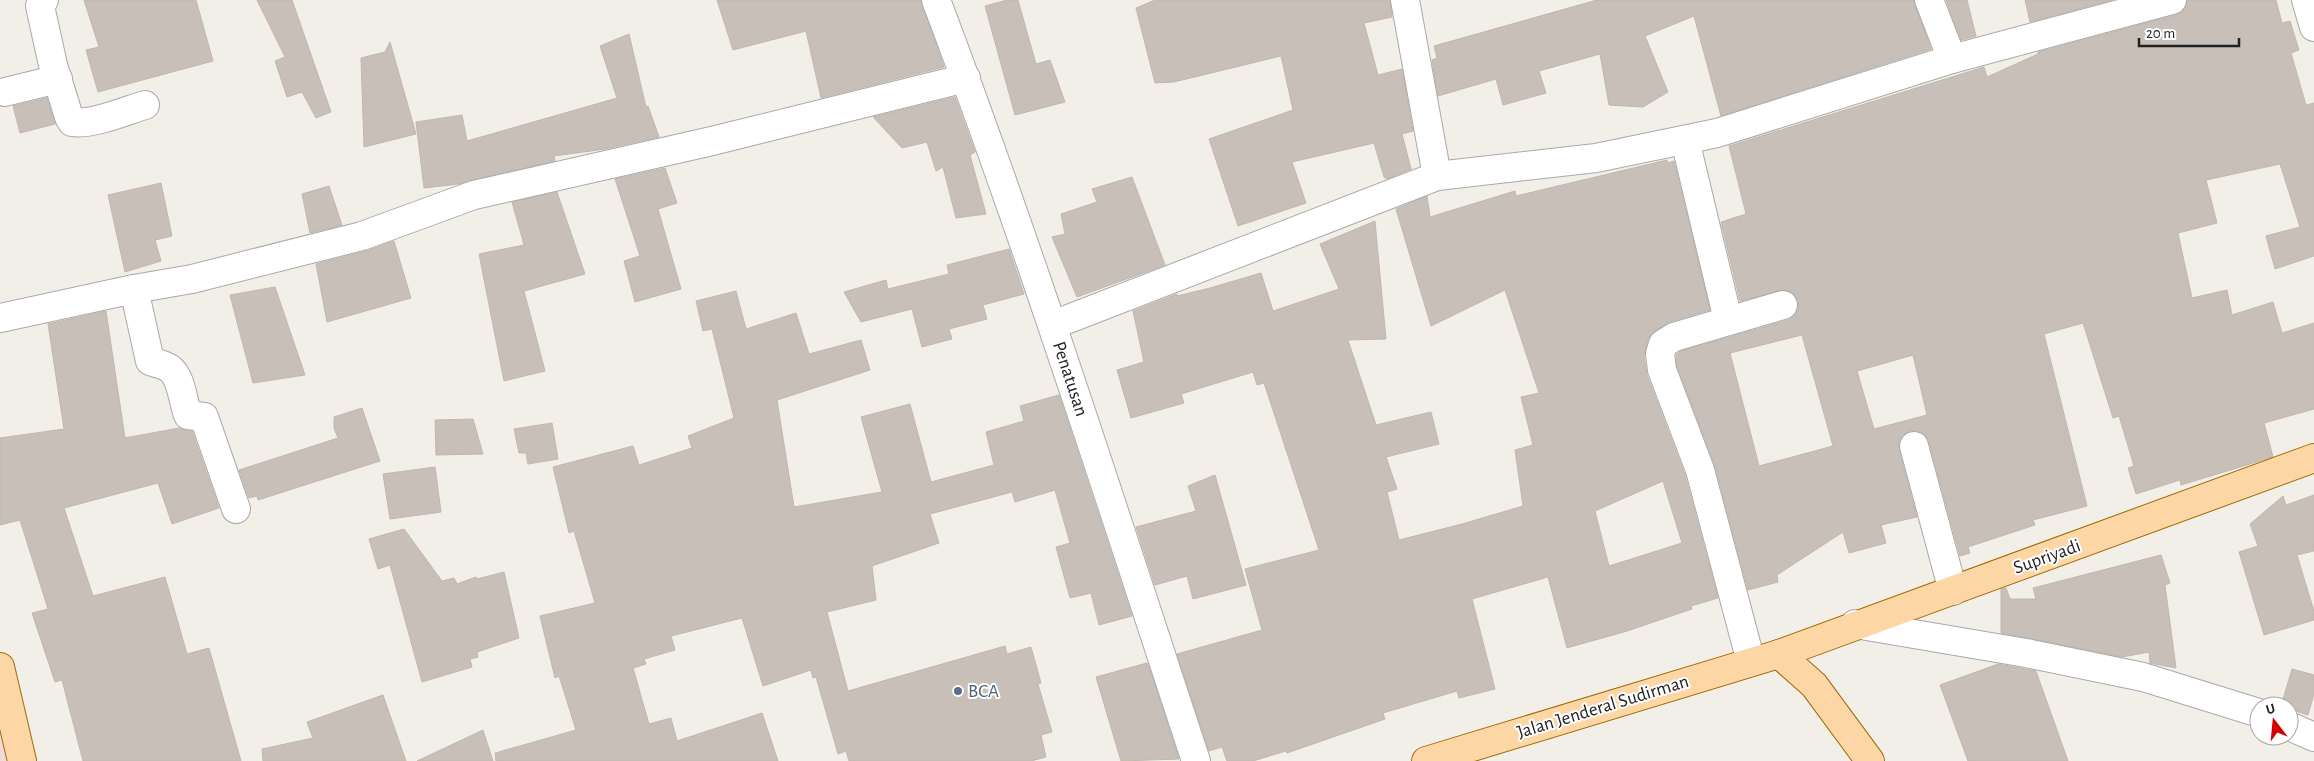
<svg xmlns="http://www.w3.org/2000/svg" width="2314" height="761" font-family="'Alegreya Sans',sans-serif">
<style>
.commercial{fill:#f2dad9}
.building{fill:#c7bfb8;stroke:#c4b6ab;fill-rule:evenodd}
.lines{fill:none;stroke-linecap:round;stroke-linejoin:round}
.minor-casing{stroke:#a9a9a9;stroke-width:30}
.major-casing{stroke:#a06b00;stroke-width:30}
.minor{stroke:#fff;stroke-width:28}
.major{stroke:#fcd6a4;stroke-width:28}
.service-dot{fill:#5c6f8a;stroke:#fff;stroke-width:2}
.labels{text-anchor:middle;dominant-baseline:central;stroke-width:4;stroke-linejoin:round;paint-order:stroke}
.street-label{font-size:19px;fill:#222;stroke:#fff}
.service-label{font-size:19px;fill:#4e5e75;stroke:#fff;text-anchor:start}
</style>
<rect width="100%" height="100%" fill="#f2efe9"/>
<!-- commercial -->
<path class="commercial" d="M0 702 15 761H0Z"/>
<!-- building -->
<g class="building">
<path d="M84 0H196L213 61 98 92 86 50 99 47Z"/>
<path d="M257 0H292L331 112 316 118 302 92 287 97 275 61 285 57Z"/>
<path d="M717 0H921L944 67 821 98 806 31 733 50Z"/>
<path d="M1007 0H1018L1036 64 1050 60 1065 102 1015 115 985 6Z"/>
<path d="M1155 0H1390L1392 17 1364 23 1378 75 1402 69 1413 131 1402 134 1411 169 1387 179 1384 177 1374 143 1292 162 1306 203 1238 226 1209 139 1293 110 1281 56 1174 82 1155 83 1136 8Z"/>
<path d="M1597 0H1914L1931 49 1721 116 1694 16 1645 36 1668 92 1643 107 1609 105 1600 54 1539 71 1546 93 1503 105 1496 79 1438 96 1432 60 1437 58 1434 46Z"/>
<path d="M1946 0H1967L1976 36 1961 40Z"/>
<path d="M2025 0H2112L2030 22Z"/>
<path d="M2187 0H2276L2282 23 2290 21 2299 50 2291 53 2306 105 2314 103V256L2275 269 2266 236 2300 227 2280 164 2206 180 2217 223 2178 233 2192 298 2227 290 2232 315 2273 302 2282 333 2314 323V409L2264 423 2273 457 2181 485 2180 480 2136 494 2128 468 2134 466 2119 416 2113 418 2083 323 2044 334 2087 506 2033 520 2035 525 1968 547 1970 553 1960 556 1929 442 1925 435 1918 431H1910L1903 435 1899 442V450L1917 517 1881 525 1886 543 1849 553 1843 532 1777 575 1778 582 1748 590 1715 466 1677 366 1676 355 1681 351 1788 320 1795 315 1798 309V301L1793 293 1786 290 1740 301 1721 222 1746 214 1729 146 1984 67 1987 77 2038 54V52L2176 15 2183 11ZM1802 335 1833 446 1759 466 1730 353ZM1913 355 1927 415 1874 429 1857 371Z"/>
<path d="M629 34 646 107 648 106 659 137 605 149 554 156 555 161 458 184 424 188 416 122 462 115 467 141 617 98 600 46Z"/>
<path d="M390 42 416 134 364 147 361 58 385 52Z"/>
<path d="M955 97 975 152 970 155 986 214 956 218 943 167 936 171 927 142 902 148 873 117Z"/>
<path d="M47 98 55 124 20 133 13 106Z"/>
<path d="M1667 160 1668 163 1674 161 1710 310 1669 322 1655 331 1648 340 1644 356 1647 375 1685 475 1718 598 1691 606 1692 609 1627 631 1567 648 1548 577 1472 599 1495 689 1459 698 1457 691 1383 713 1385 719 1287 753 1286 751 1253 761H1227L1222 747 1209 751 1177 654 1262 630 1245 569 1319 550 1264 383 1257 385 1253 372 1181 394 1184 403 1131 418 1117 370 1144 362 1133 311 1177 294V296L1210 288 1261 273 1273 311 1339 289 1320 244 1375 221 1386 339 1348 340 1376 425 1431 412 1439 444 1386 457 1397 489 1387 492 1399 540 1462 524 1523 506 1515 450 1533 445 1521 397 1539 393 1505 290 1431 326 1396 209 1427 196 1430 217 1515 191 1516 196ZM1663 481 1682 543 1609 566 1595 511Z"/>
<path d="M665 168 677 203 658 209 681 289 635 302 624 261 640 256 615 179Z"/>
<path d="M1132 177 1165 265 1077 297 1052 237 1065 234 1061 214 1097 202 1092 189Z"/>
<path d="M161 183 172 236 155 240 161 261 125 272 108 195Z"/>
<path d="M329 186 342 225 310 233 302 194Z"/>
<path d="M557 192 585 274 524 291 545 371 504 381 479 254 524 245 512 202Z"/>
<path d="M394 241 411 298 327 322 316 264 366 251Z"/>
<path d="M1009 249 1024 294 983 305 987 319 949 329 952 339 922 347 912 309 861 322 844 292 886 280 888 289 949 274 947 265Z"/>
<path d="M275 287 305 375 253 383 230 295Z"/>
<path d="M736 291 746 329 796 313 809 354 861 340 870 370 777 400 794 507 882 492 861 417 910 404 931 482 994 465 986 432 1024 421 1020 406 1059 395 1132 616 1099 625 1091 593 1070 598 1056 547 1070 543 1055 490 1015 502 1012 492 930 514 939 543 872 566 876 600 827 612 848 691 1005 646 1007 654 1031 647 1041 683 1038 684 1052 732 1041 735 1046 757 1031 761H849L846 751 838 754 816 677 813 678 811 670 763 686 742 618 671 636 675 650 644 659 646 664 633 668 649 724 671 718 677 741 762 713 778 761H496L495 753 576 730 559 676 555 678 540 616 595 603 574 531 569 533 553 467 633 446 639 465 692 448 688 436 734 418 712 329 703 331 696 301Z"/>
<path d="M106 311 125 438 179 428 192 431 219 508 172 524 158 483 64 508 93 596 165 577 187 654 209 648 241 761H83L62 680 55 682 32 613 48 609 20 520 0 525V438L64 429 48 324Z"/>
<path d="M362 408 380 461 258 500 257 496 249 498 239 470 338 438 334 428V417Z"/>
<path d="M473 419 483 454 436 455 435 420Z"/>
<path d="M552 423 558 459 528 464 526 453H519L514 429Z"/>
<path d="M435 467 441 512 390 519 383 474Z"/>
<path d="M1215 475 1246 585 1193 599 1187 576 1155 585 1136 527 1196 511 1188 486Z"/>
<path d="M2314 495V551L2297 555 2314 611V620L2264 635 2239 552 2258 546 2250 524 2283 496 2286 505Z"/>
<path d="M404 529 442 581 454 578 457 584 476 577 477 579 504 572 519 638 477 652 478 657 470 659 472 667 422 682 390 565 378 569 369 539Z"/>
<path d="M2161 555 2170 583 2165 585 2176 668 2150 663 2149 652 2122 657 2001 633V589L2006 588 2010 599H2036L2033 588Z"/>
<path d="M1147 663 1150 670 1179 759 1121 761 1096 677Z"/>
<path d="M1998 664 2036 671 2068 761H1968L1940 685Z"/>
<path d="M2292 669 2314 675V694L2308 715 2289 709V706H2281Z"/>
<path d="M383 695 406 761H263L262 749 313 738 307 722Z"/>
<path d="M483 730 493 761H417Z"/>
</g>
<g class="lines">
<!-- minor casing -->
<g class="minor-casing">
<g id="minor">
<path d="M44 0 40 6 53 65 69 117 72 122C93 125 125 111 145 105"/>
<path d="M936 0C1031 251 1112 506 1196 761"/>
<path d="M1405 0 1437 176"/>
<path d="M1929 0 1952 59"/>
<path d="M2306 0 2314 27"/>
<path d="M5 92 58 79"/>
<path d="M1685 140 1728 320"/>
<path d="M134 289 150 361C155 363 161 364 165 366 182 372 182 400 188 415L204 417 236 509"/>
<path d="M0 318 134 289 192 279 362 236 474 195 712 141 966 78"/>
<path d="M1053 325 1437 176 1596 158 1717 133 1952 59 2172 0"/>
<path d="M1914 446 1953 591"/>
<path d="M1855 624 2026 653 2143 677 2259 713"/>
<path d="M1751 662 1700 470 1662 370 1660 354 1663 344 1674 337 1783 305"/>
<path d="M2289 726 2314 737"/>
</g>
</g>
<!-- major casing -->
<g class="major-casing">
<g id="major">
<path d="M1779 654 1814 685 1870 761"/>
<path d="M0 667 22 761"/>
<path d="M1426 761 1779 654 2314 458"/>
</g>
</g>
<!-- minor -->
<use href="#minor" class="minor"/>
<!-- major -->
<use href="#major" class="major"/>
</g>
<!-- markers -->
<circle class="service-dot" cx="958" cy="691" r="5"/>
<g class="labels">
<!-- street labels -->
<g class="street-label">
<text transform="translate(1070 379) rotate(72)">Penatusan</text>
<text transform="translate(2047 557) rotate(-20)">Supriyadi</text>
<text transform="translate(1603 707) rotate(-17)">Jalan Jenderal Sudirman</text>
</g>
<!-- service labels -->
<g class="service-label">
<text x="968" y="691">BCA</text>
</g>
</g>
<!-- north arrow -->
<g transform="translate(2274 721) rotate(344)"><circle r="24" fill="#ffffff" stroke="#a7a7a7"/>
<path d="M0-4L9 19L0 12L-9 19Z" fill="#d40000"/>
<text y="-8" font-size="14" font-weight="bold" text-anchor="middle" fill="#222222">U</text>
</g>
<!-- scale -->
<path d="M2139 38v8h100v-8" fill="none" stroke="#222222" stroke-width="2.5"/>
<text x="2146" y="38" font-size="15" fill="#222222" stroke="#ffffff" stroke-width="4" paint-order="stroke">20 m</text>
</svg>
